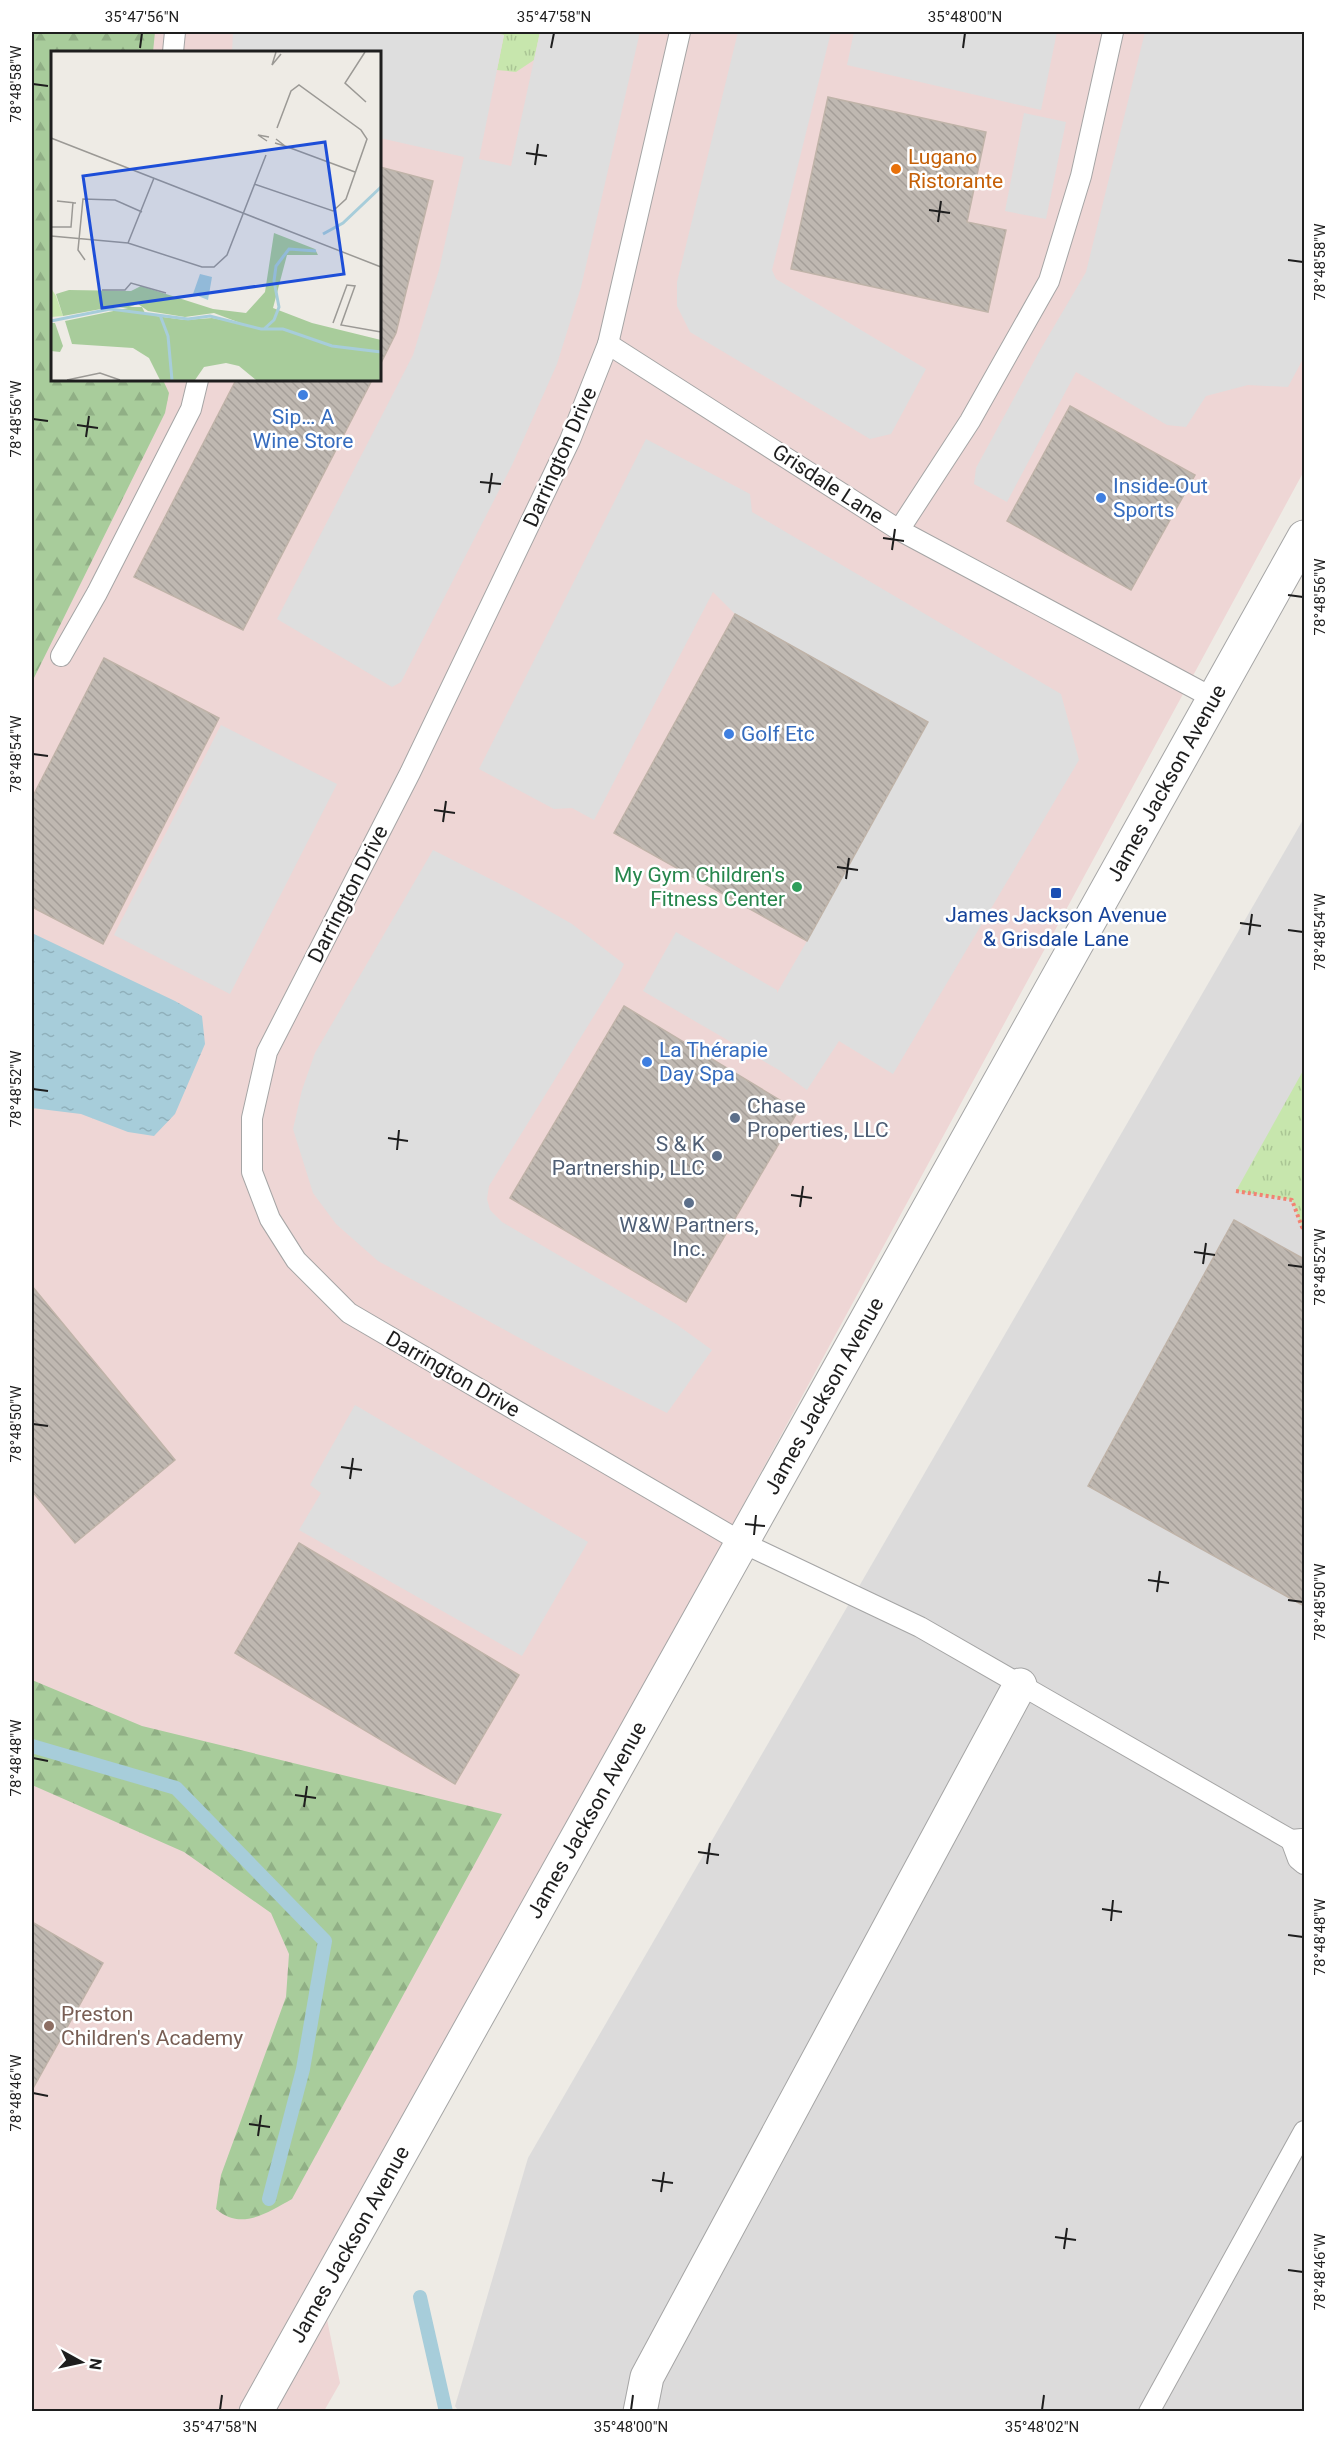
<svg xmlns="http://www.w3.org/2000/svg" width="1336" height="2443" font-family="Roboto,sans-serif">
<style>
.residential{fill:#dcdbdb}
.commercial{fill:#eed6d5;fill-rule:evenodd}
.grass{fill:url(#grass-tufts)}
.forest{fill:url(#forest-firs)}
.parking{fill:#dedede}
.water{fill:url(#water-ripples)}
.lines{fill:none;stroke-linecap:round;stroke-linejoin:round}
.stream{stroke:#a7cdda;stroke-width:14}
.building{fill:url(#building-back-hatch);stroke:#bfb3a8;stroke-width:1.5}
.service-casing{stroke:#a5a5a5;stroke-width:22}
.minor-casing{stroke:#a5a5a5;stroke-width:35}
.tertiary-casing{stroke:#a5a5a5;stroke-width:35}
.path{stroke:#f28372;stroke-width:4;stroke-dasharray:3 3;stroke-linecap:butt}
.service{stroke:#fff;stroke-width:20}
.minor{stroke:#fff;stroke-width:33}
.tertiary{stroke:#fff;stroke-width:33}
.ticks{fill:none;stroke:#1e1e1e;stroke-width:2}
.food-dot{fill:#e8710a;stroke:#fff;stroke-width:2}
.shop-dot{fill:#3f7fe0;stroke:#fff;stroke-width:2}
.leisure-dot{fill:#2e9e5b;stroke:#fff;stroke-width:2}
.transit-dot{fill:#1a4fb4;stroke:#fff;stroke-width:2}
.service-dot{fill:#5c6f8a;stroke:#fff;stroke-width:2}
.education-dot{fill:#8d6e63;stroke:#fff;stroke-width:2}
.labels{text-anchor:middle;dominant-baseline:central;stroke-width:5;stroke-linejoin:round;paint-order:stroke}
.food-label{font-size:21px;fill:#c56008;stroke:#fff;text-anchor:start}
.shop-label{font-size:21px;fill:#366cbe;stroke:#fff;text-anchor:start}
.street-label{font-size:21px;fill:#1e1e1e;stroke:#fff}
.leisure-label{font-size:21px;fill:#27864d;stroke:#fff;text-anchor:end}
.transit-label{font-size:21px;fill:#164399;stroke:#fff}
.service-label{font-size:21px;fill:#4e5e75;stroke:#fff;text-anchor:start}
.education-label{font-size:21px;fill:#785e54;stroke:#fff;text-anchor:start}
.inset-river{fill:none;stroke:#a7cdda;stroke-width:3}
.inset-road{fill:none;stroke:#9b9995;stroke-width:1.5}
.view{fill:#1d4ed8;fill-opacity:0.15;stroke:#1d4ed8;stroke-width:3}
.inset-edge{fill:none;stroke:#1e1e1e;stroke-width:3}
.neatline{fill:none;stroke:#1e1e1e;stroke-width:2}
.ticks-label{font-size:15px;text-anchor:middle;fill:#1e1e1e}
</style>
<defs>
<pattern id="grass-tufts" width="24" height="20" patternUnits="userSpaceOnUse" patternTransform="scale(1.5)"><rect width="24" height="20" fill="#c7e6ad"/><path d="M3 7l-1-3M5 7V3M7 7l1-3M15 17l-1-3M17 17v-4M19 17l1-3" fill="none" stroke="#aac594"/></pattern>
<pattern id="forest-firs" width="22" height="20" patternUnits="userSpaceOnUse" patternTransform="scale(1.5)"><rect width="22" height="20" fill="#a8cc9b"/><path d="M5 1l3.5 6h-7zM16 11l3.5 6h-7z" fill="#90af85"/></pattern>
<pattern id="water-ripples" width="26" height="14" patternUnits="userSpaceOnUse" patternTransform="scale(1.5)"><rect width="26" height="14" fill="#a7cdda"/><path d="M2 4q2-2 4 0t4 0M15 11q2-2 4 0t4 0" fill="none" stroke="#8fb0bb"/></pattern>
<pattern id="building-back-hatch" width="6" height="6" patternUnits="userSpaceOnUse" patternTransform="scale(1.5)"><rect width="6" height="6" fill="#bfb8b1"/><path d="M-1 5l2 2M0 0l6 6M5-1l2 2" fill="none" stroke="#a49e98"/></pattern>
</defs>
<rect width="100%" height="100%" fill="#eeebe5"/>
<!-- residential -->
<path class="residential" d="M1304 818V2411L459 2412 455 2406 528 2158Z"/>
<!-- commercial -->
<path class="commercial" d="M32 32H1304V471L320 2285 340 2383 324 2411 32 2412ZM52 52H380V380H52Z"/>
<!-- grass -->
<g class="grass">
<path d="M489 32H540L534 60 516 72 497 70 504 35Z"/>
<path d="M1304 1069V1229L1302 1227 1292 1200 1236 1191Z"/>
</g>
<!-- forest -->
<g class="forest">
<path d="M32 32H155L153 52H52V380H163L169 393 165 413 32 682Z"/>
<path d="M32 1680 142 1726 502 1814 292 2199C267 2213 241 2231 216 2209L221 2175 286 1997 289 1954 271 1913 184 1852 32 1785Z"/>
</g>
<!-- parking -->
<g class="parking">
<path d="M233 32H489L504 35 479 159 511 166 540 32H640L581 287 557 364 512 465 401 682 392 687 277 619 413 355 439 270 464 157 380 138V52H232Z"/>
<path d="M738 32H831L772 270 776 279 926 369 891 434 870 439 690 332 677 306V282Z"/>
<path d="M854 32H1057L1041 110 847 65Z"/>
<path d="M1145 32H1304V357L1288 387 1248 385 1206 396 1186 427 1167 425 1076 372 1007 502 974 484 976 468 1039 352 1086 272Z"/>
<path d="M1024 113 1066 122 1046 219 1005 211Z"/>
<path d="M646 439 750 494 752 512 1061 694 1079 760 893 1074 839 1041 807 1090 779 1070 643 991 676 932 777 990V993L807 941 735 614 713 592 594 820 572 808 554 809 479 769Z"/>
<path d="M221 725 337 784 230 994 114 935Z"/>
<path d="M433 850 516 892 572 924 624 964 618 977 489 1186 487 1199 490 1210 502 1222 676 1324 712 1350 667 1413 549 1354 378 1261 336 1224 313 1193 293 1129 302 1090 315 1053Z"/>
<path d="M355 1405 588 1542 522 1656 299 1530 321 1493 310 1485Z"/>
</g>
<!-- water -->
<path class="water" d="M32 933 175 1001 202 1016 205 1044 175 1114 154 1136 128 1132 81 1114 32 1108Z"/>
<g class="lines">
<!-- stream -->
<g class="stream">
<path d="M32 1746 176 1788 325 1941 303 2069 269 2199"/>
<path d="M420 2297 446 2412"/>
</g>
</g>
<!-- building -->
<g class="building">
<path d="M828 97 986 132 967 222 1006 230 988 312 791 269Z"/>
<path d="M380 167 433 181 396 333 380 365Z"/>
<path d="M236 380H372L243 630 134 577Z"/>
<path d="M1070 406 1195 475 1131 590 1007 521Z"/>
<path d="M735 614 928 722 807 941 614 833Z"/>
<path d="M104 658 219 718 103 944 32 907V798Z"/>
<path d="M624 1006 798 1111 686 1302 510 1198Z"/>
<path d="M1234 1220 1304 1259V1606L1088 1486Z"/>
<path d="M32 1286 175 1460 75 1543 32 1491Z"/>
<path d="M299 1543 519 1675 455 1784 235 1653Z"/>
<path d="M32 1922 103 1963 32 2090Z"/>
</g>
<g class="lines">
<!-- service casing -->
<g class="service-casing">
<g id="service">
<path d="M680 32 608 344 570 440 410 773 267 1052 252 1118V1172L270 1219 296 1260 349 1313 743 1543 920 1627 1291 1840"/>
<path d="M173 52 175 32"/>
<path d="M608 344 899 530 1213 698"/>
<path d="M899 530 970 421 1049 281 1081 176 1113 32"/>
<path d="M61 656 97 593 191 409 198 380"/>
<path d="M1302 1839 1291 1840 1298 1859 1304 1864"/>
<path d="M1149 2412 1304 2131"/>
</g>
</g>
<!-- minor casing -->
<g class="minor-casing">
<path id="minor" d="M640 2412 647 2377 1020 1685"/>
</g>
<!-- tertiary casing -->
<g class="tertiary-casing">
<g id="tertiary">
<path id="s1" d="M256 2412 1304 537"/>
</g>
</g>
<!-- path -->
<path class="path" d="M1236 1191 1292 1200 1302 1227 1304 1229"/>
<!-- service -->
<use href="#service" class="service"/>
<!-- minor -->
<use href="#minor" class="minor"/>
<!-- tertiary -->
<use href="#tertiary" class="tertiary"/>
</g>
<!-- ticks -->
<path class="ticks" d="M140 48 142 33M551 48 554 33M963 48 965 33M33 84 48 86M526 153 547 156M535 165 538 144M929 210 950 213M938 222 941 201M1288 260 1303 262M33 419 48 421M77 425 98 428M86 437 89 416M480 482 501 484M489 493 492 473M883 538 904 541M892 550 895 529M1288 595 1303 597M33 754 48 756M434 810 455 813M443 822 446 801M837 867 858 870M846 879 849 858M1240 923 1261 926M1288 930 1303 932M1249 935 1252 914M33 1089 48 1091M388 1138 408 1141M397 1150 399 1130M791 1195 812 1198M800 1207 803 1186M1194 1252 1215 1255M1203 1264 1206 1243M1288 1265 1303 1267M33 1424 48 1426M341 1467 362 1470M350 1479 353 1458M745 1524 765 1526M754 1535 756 1515M1148 1580 1169 1583M1157 1592 1160 1571M1288 1600 1303 1602M33 1758 48 1761M295 1795 316 1798M304 1807 307 1786M698 1852 719 1855M707 1864 710 1843M1102 1909 1122 1912M1111 1921 1113 1900M1288 1935 1303 1937M33 2093 48 2096M249 2124 270 2127M258 2136 261 2115M652 2180 673 2183M661 2192 664 2172M1055 2237 1076 2240M1064 2249 1067 2228M1288 2270 1303 2272M220 2410 222 2395M631 2410 633 2395M1042 2410 1044 2395"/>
<!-- markers -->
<circle class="food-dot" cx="896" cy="169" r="6"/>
<g class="shop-dot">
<circle cx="303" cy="395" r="6"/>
<circle cx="1101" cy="498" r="6"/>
<circle cx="729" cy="734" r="6"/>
<circle cx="647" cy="1062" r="6"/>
</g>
<circle class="leisure-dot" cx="797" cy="887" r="6"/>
<rect class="transit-dot" x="1050" y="887" width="12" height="12" rx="3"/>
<g class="service-dot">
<circle cx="735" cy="1118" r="6"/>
<circle cx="717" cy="1156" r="6"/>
<circle cx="689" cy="1203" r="6"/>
</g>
<circle class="education-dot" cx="49" cy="2026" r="6"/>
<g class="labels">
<!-- food labels -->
<g class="food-label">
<text x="908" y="157">Lugano<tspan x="908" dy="24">Ristorante</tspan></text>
</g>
<!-- shop labels -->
<g class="shop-label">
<text x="303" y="417" text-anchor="middle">Sip… A<tspan x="303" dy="24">Wine Store</tspan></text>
<text x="1113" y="486">Inside-Out<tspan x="1113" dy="24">Sports</tspan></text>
<text x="741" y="734">Golf Etc</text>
<text x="659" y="1050">La Thérapie<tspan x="659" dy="24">Day Spa</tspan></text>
</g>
<!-- street labels -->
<g class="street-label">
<text transform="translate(560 457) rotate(-66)">Darrington Drive</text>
<text transform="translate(828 484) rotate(33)">Grisdale Lane</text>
<text stroke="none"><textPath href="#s1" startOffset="1866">James Jackson Avenue</textPath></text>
<text transform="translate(348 894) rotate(-63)">Darrington Drive</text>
<text transform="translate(453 1374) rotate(30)">Darrington Drive</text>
<text stroke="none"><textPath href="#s1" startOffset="1164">James Jackson Avenue</textPath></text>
<text stroke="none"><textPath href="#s1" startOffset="678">James Jackson Avenue</textPath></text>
<text stroke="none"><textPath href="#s1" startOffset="192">James Jackson Avenue</textPath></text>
</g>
<!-- leisure labels -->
<g class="leisure-label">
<text x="785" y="875">My Gym Children's<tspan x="785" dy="24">Fitness Center</tspan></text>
</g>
<!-- transit labels -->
<g class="transit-label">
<text x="1056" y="915">James Jackson Avenue<tspan x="1056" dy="24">&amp; Grisdale Lane</tspan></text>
</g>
<!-- service labels -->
<g class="service-label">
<text x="747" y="1106">Chase<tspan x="747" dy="24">Properties, LLC</tspan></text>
<text x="705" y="1144" text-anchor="end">S &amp; K<tspan x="705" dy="24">Partnership, LLC</tspan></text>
<text x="689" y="1225" text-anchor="middle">W&amp;W Partners,<tspan x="689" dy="24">Inc.</tspan></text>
</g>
<!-- education labels -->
<g class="education-label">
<text x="61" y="2014">Preston<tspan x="61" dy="24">Children's Academy</tspan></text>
</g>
</g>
<!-- overview -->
<g transform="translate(51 51)">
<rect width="330" height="330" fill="#eeebe5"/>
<path d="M0 237 5 245 12 265 0 266Z" fill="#c7e6ad"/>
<path d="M223 182 264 198 267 204H236L222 257 261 272 330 289V329H205L188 315 175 312 153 316 144 329H109L98 307 82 297 21 293 14 270 77 257 61 256 12 265 5 243 18 239 80 240 90 235 162 258 195 262 214 241ZM87 253 97 260 134 266 163 262 192 273 161 267 134 269 105 265 94 262 91 256H78ZM0 272H4L12 295 9 301 0 300Z" fill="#a8cc9b" fill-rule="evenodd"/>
<path d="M149 223 161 226 157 249 142 243Z" fill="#a7cdda"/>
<path class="inset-river" d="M272 183 292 172 330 136M109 264 117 285 121 329M0 270 59 258 137 268 159 265 210 278H232L281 295 330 301M213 278 223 269 228 256 223 230 225 215 238 198 265 200"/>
<path class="inset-road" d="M225 1 221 14 230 3M314 1 294 32 315 51M0 87 330 216M216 90 207 84 218 86M224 92 234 95 225 88M234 95 304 121M203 133 282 160 295 148 316 88 310 79 248 34 240 40 226 77M6 150 25 152M0 176H20L22 151M0 185 77 192 151 216H163L176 204 215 104M77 192 103 127M34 209 27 199 32 148 64 149 91 161M51 239H74L80 232 115 242M282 272 296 234 304 235 290 274 330 281M16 329 49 322 69 329"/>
<path class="view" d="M274 91 293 223 51 257 32 125Z"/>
<rect width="330" height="330" class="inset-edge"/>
</g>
<!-- border -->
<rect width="1336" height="2443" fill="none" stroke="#ffffff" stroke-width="66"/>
<!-- north arrow -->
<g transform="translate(81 2362) rotate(98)" stroke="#ffffff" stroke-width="4.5" paint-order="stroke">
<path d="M0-4.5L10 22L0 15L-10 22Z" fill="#1e1e1e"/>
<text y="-9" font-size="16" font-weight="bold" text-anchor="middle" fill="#1e1e1e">N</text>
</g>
<rect x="33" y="33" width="1270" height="2377" class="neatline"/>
<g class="ticks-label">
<text x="142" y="22">35°47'56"N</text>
<text x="554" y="22">35°47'58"N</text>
<text x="965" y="22">35°48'00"N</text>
<text transform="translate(16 84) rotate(-90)" y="5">78°48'58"W</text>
<text transform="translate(1320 262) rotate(-90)" y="5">78°48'58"W</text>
<text transform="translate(16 419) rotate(-90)" y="5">78°48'56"W</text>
<text transform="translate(1320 597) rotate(-90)" y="5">78°48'56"W</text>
<text transform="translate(16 754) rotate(-90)" y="5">78°48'54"W</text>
<text transform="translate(1320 932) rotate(-90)" y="5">78°48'54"W</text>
<text transform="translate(16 1089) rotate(-90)" y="5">78°48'52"W</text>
<text transform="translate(1320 1267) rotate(-90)" y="5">78°48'52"W</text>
<text transform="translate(16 1424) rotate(-90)" y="5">78°48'50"W</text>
<text transform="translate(1320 1602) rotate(-90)" y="5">78°48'50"W</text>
<text transform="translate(16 1758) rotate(-90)" y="5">78°48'48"W</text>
<text transform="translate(1320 1937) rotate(-90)" y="5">78°48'48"W</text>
<text transform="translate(16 2093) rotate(-90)" y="5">78°48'46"W</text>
<text transform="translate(1320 2272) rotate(-90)" y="5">78°48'46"W</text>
<text x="220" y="2432">35°47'58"N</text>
<text x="631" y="2432">35°48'00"N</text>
<text x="1042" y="2432">35°48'02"N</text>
</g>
</svg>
